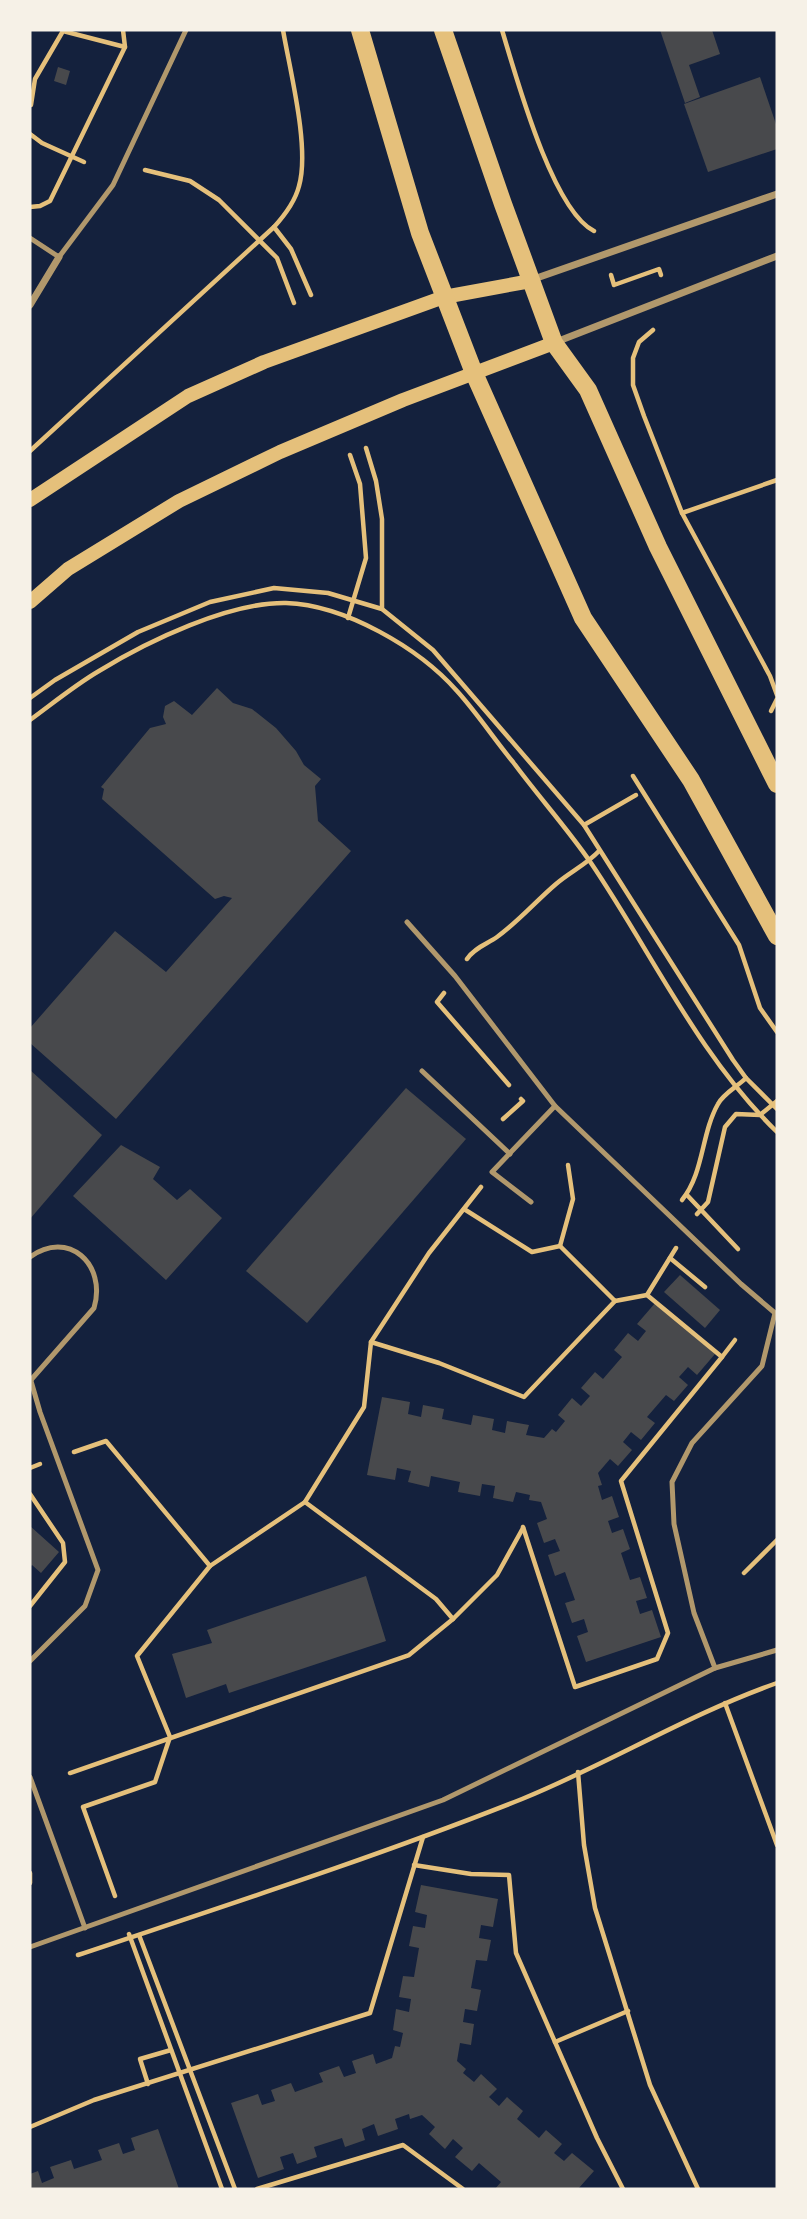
<svg xmlns="http://www.w3.org/2000/svg" width="807" height="2219" font-family="'Playfair Display',serif">
<style>
.building{fill:#48494c}
.lines{fill:none;stroke-linecap:round;stroke-linejoin:round}
.path{stroke:#e5c07b;stroke-width:4.5}
.service{stroke:#b1986c;stroke-width:5}
.minor{stroke:#b1986c;stroke-width:7}
.secondary{stroke:#e5c07b;stroke-width:14}
.primary{stroke:#e5c07b;stroke-width:18}
</style>
<rect width="100%" height="100%" fill="#14213d"/>
<!-- building -->
<g class="building">
<path d="M660 30H712L720 54 689 65 700 97 685 103Z"/>
<path d="M58 67 70 71 66 85 54 81Z"/>
<path d="M760 77 777 127V149L708 172 684 104Z"/>
<path d="M217 688 233 703 252 709 276 728 296 751 304 765 321 779 315 786 318 821 351 851 116 1119 30 1043V1028L115 931 166 972 232 898 224 896 215 899 102 799 104 789 101 787 150 728 166 724 163 717 165 706 174 701 192 715Z"/>
<path d="M30 1070 102 1135 30 1219Z"/>
<path d="M406 1088 466 1139 307 1323 246 1271Z"/>
<path d="M121 1145 160 1167 153 1179 177 1200 190 1189 222 1218 166 1280 73 1196Z"/>
<path d="M680 1275 720 1310 705 1328 664 1292Z"/>
<path d="M656 1302 715 1354 697 1375 688 1367 679 1377 688 1385 674 1401 666 1395 647 1417 655 1423 641 1440 631 1432 623 1442 632 1450 618 1466 610 1459 598 1473 602 1485 598 1486 602 1500 612 1496 619 1517 608 1521 612 1533 623 1529 630 1549 621 1553 630 1580 640 1577 647 1598 636 1601 640 1614 652 1610 661 1637 586 1662 577 1636 588 1632 584 1619 572 1623 565 1603 575 1600 565 1572 555 1576 548 1555 560 1551 555 1539 544 1543 537 1523 547 1519 541 1502 529 1500 530 1495 516 1492 513 1502 493 1498 495 1486 482 1484 480 1496 458 1492 460 1482 431 1476 429 1487 408 1482 411 1471 397 1468 395 1480 367 1475 382 1397 410 1402 408 1414 421 1417 423 1405 444 1409 442 1419 471 1425 473 1415 494 1419 492 1430 505 1433 507 1421 529 1425 526 1435 544 1438 552 1429 556 1432 565 1421 558 1415 572 1398 581 1406 590 1396 581 1388 595 1372 603 1379 622 1357 614 1350 628 1333 638 1341 646 1331 637 1324Z"/>
<path d="M30 1526 59 1552 41 1573 32 1565 30 1567Z"/>
<path d="M366 1576 386 1641 229 1693 226 1684 186 1698 172 1654 212 1643 207 1630Z"/>
<path d="M421 1885 498 1899 493 1927 481 1925 479 1938 491 1940 487 1961 476 1960 471 1988 481 1990 477 2011 465 2009 463 2022 474 2024 471 2045 460 2043 457 2061 466 2069 463 2073 474 2082 481 2074 497 2089 489 2097 499 2106 507 2097 523 2111 517 2119 539 2138 546 2130 562 2144 554 2153 564 2161 572 2153 594 2171 578 2189H495L501 2182 479 2163 472 2171 455 2157 463 2148 453 2139 445 2149 429 2134 435 2127 422 2115 410 2119 409 2114 395 2119 398 2129 378 2136 374 2124 362 2129 365 2140 345 2147 342 2138 314 2147 317 2157 297 2164 293 2153 280 2157 284 2169 258 2178 231 2103 258 2094 262 2105 275 2101 271 2090 291 2083 295 2092 323 2082 319 2073 339 2066 344 2077 356 2073 352 2061 373 2054 376 2064 392 2058 395 2046 400 2047 403 2033 393 2030 396 2009 409 2012 411 1999 399 1997 403 1976 414 1977 419 1948 409 1946 413 1926 425 1928 427 1915 415 1912Z"/>
<path d="M158 2129 179 2189H30V2174L38 2171 42 2183 54 2178 50 2167 71 2160 74 2169 102 2160 98 2150 119 2143 123 2154 135 2150 131 2138Z"/>
</g>
<g class="lines">
<!-- path -->
<g class="path">
<path d="M283 30C290 71 310 148 299 186 295 202 284 216 274 227L291 249 311 295"/>
<path d="M502 30C516 76 552 210 594 231"/>
<path d="M31 105 35 79 63 31 125 47"/>
<path d="M30 134 42 143 84 162"/>
<path d="M145 170 190 181 219 200 277 258 294 303"/>
<path d="M30 207 40 206 50 201 125 47 123 30"/>
<path d="M611 275 614 285 659 269 661 275"/>
<path d="M653 330 639 342 633 358V385L644 416 682 513 770 676 777 695"/>
<path d="M366 448 376 481 382 519V609"/>
<path d="M30 451 274 227"/>
<path d="M682 513 777 480"/>
<path d="M348 618 366 558 360 484 350 455"/>
<path d="M30 698 55 680 138 632 210 602 274 588 328 593 382 609 433 650 584 825 733 1060 746 1078 777 1109"/>
<path d="M771 711 777 699"/>
<path d="M30 720C52 704 75 685 99 671 148 641 229 602 286 603 345 605 419 648 457 691 477 713 494 739 513 762 538 796 567 828 591 863 652 953 698 1055 777 1132"/>
<path d="M633 776 739 945 760 1008 777 1032"/>
<path d="M584 825 636 795"/>
<path d="M467 959C474 948 487 944 497 937 518 922 536 901 556 884 570 872 587 864 599 851"/>
<path d="M444 993 437 1002 509 1085"/>
<path d="M503 1119 523 1101 521 1099"/>
<path d="M687 1195 738 1249"/>
<path d="M682 1200C704 1173 701 1134 718 1104 723 1094 738 1086 746 1078"/>
<path d="M464 1209 532 1252 560 1246 615 1301 647 1295 722 1357 621 1481 668 1633 657 1659 575 1687 523 1527"/>
<path d="M697 1214 708 1202 725 1127 736 1114 760 1115 777 1101"/>
<path d="M560 1246 573 1199 568 1165"/>
<path d="M670 1258 705 1287"/>
<path d="M647 1295 676 1248"/>
<path d="M371 1342 439 1363 524 1397 615 1301"/>
<path d="M722 1357 735 1340"/>
<path d="M74 1452 106 1441 210 1566 137 1656 170 1737 155 1782 83 1807 115 1896"/>
<path d="M30 1468 40 1464"/>
<path d="M30 1494 63 1543 65 1562 30 1606"/>
<path d="M305 1502 436 1599 453 1619"/>
<path d="M210 1566 305 1502 364 1407 371 1342 429 1253 481 1187"/>
<path d="M744 1573 777 1540"/>
<path d="M725 1703 777 1845"/>
<path d="M578 1772 584 1845 595 1908 650 2085 698 2189"/>
<path d="M70 1773 409 1655 453 1619 497 1575 523 1528"/>
<path d="M414 1865 471 1874 509 1875 516 1953 597 2138 623 2189"/>
<path d="M30 1873V1883"/>
<path d="M129 1934 222 2189"/>
<path d="M139 1935 235 2189"/>
<path d="M78 1955C227 1905 376 1857 522 1799 608 1764 689 1714 777 1683"/>
<path d="M555 2042 628 2011"/>
<path d="M148 2084 140 2059 171 2050"/>
<path d="M30 2127 94 2100 370 2013 423 1837"/>
<path d="M257 2189 403 2145 463 2189"/>
</g>
<!-- service -->
<g class="service">
<path d="M30 238 59 257 113 185 186 30"/>
<path d="M422 1071 510 1154"/>
<path d="M531 1202 492 1172 555 1106"/>
<path d="M30 1257C68 1229 107 1264 94 1308L30 1381"/>
<path d="M30 1661 85 1606 98 1570 40 1412 31 1381"/>
<path d="M715 1668 777 1650"/>
<path d="M30 1777 85 1928"/>
<path d="M30 1947 443 1800 715 1668 694 1613 674 1524 672 1482 692 1443 762 1366 775 1313 741 1284 555 1106 455 976 407 922"/>
</g>
<!-- minor -->
<g class="minor">
<path d="M531 280 777 194"/>
<path d="M30 305 59 257"/>
<path d="M556 342 777 256"/>
</g>
<!-- secondary -->
<g class="secondary">
<path d="M30 500 188 396 264 362 444 297 531 281"/>
<path d="M30 602 68 569 179 501 280 452 403 400 554 343"/>
</g>
<!-- primary -->
<g class="primary">
<path d="M360 30 420 233 474 373 583 618 691 780 777 936"/>
<path d="M443 30 503 204 554 343 588 390 658 547 777 784"/>
</g>
</g>
<!-- border -->
<rect width="807" height="2219" fill="none" stroke="#f6f1e7" stroke-width="63"/>
</svg>
